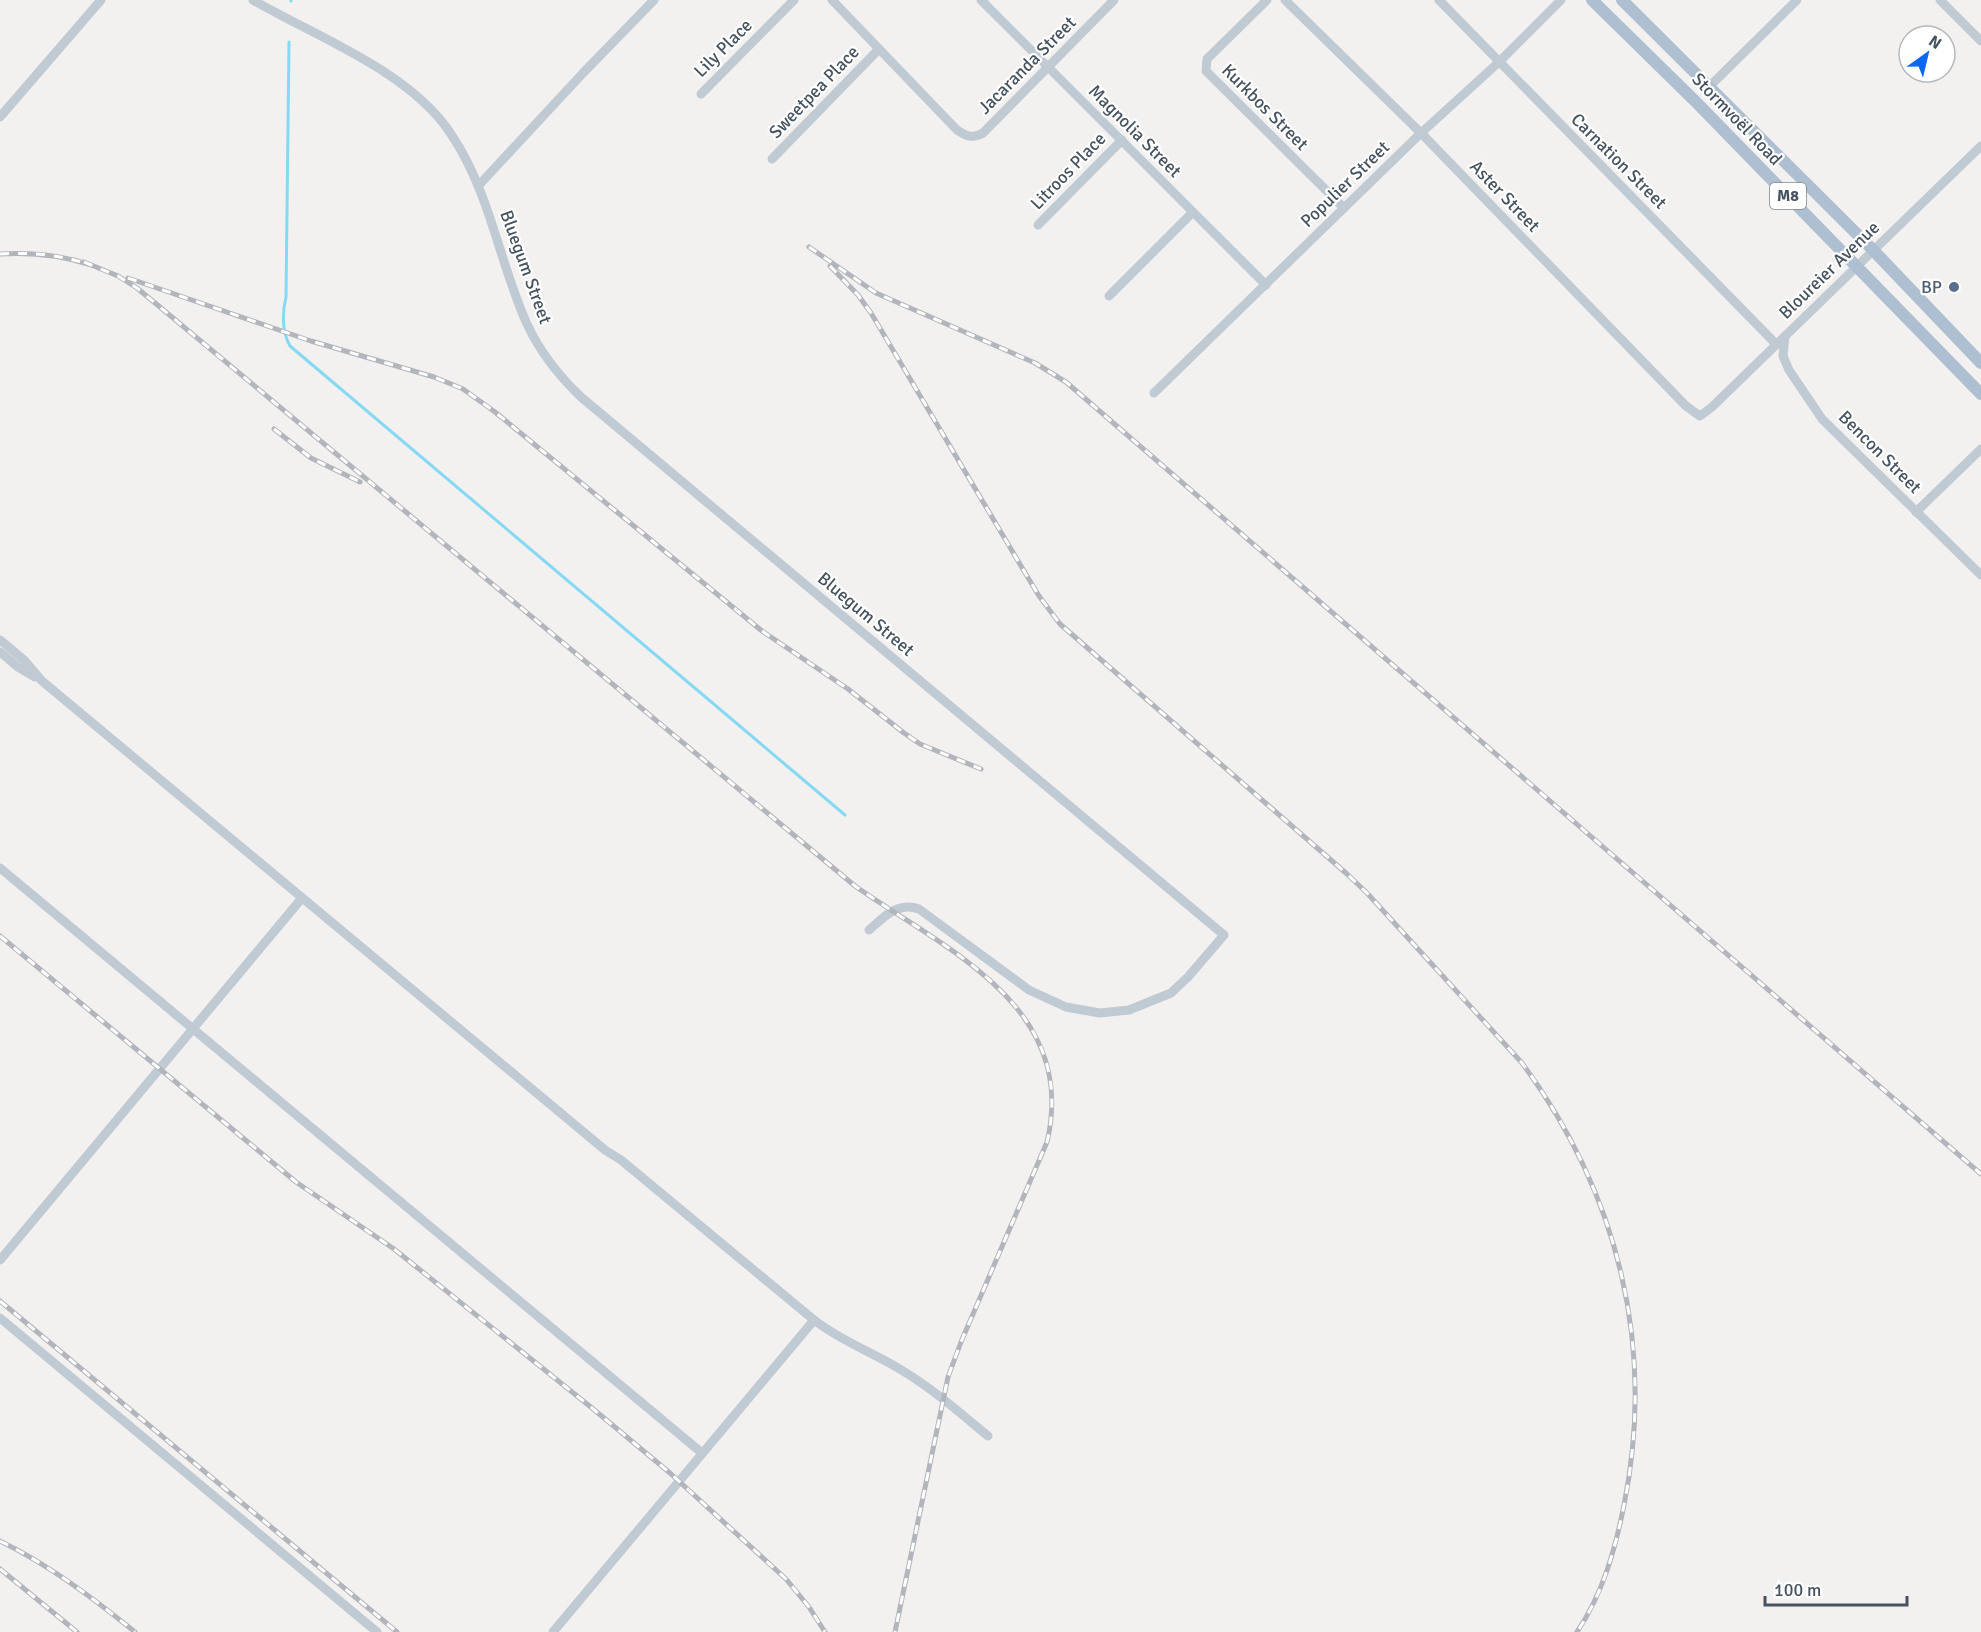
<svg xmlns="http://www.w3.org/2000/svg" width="1981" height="1632" font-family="Signika,sans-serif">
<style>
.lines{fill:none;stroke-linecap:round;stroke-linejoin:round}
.stream{stroke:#85d9f3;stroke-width:3}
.minor{stroke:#c0cad3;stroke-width:9}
.major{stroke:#aebfd1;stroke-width:12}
.rail-casing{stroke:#b2b5bb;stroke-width:5}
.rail{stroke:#fff;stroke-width:3;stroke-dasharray:9;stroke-linecap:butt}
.service-dot{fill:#5c6f8a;stroke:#fff;stroke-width:2}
.labels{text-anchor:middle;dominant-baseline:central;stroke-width:4.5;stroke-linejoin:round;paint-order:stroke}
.shield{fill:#fff;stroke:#7e878f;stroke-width:1.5}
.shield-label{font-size:16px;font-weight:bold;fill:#46535f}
.street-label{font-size:18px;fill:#46535f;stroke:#fff}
.service-label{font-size:18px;fill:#4e5e75;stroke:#fff;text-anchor:end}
</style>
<rect width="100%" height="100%" fill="#f3f0f0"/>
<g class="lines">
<!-- stream -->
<g class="stream">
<path d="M291 1V0"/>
<path d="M289 42 286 297C282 313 282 332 290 346L845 815"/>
</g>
<!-- minor -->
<g class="minor">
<path d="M253 0C316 37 410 71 451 134 490 192 499 262 527 324 540 352 559 376 581 397L1224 935 1188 977 1171 993 1129 1010 1100 1013 1066 1007 1029 990 919 909C898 901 884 917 869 930"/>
<path d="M832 0 957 130C966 136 972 139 983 133L1114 0"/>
<path d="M981 0 1266 285"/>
<path d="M1267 0 1207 59 1206 71 1344 208"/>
<path d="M1285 0 1421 133 1686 406 1700 416 1712 407 1981 146"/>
<path d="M1439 0 1776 344"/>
<path d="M1940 0 1981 41"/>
<path d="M1710 86 1797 0"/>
<path d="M701 94 794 0"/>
<path d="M0 117 101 0"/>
<path d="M772 159 879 49"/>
<path d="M479 185 583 73 654 0"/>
<path d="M1038 225 1122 140"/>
<path d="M1109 296 1192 213"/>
<path d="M1785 336 1783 356 1789 370 1822 419 1981 575"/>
<path d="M1154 393 1421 133 1499 62 1561 0"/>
<path d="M1916 512 1981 449"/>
<path d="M0 640 24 660 42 681 605 1150 621 1160 814 1320C841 1341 874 1353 903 1371 933 1389 960 1413 988 1436"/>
<path d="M0 652 18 667 35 677"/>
<path d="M0 868 702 1453"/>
<path d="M0 1260 302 898"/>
<path d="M0 1318 377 1632"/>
<path d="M553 1632 814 1320"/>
</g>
<!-- major -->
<g class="major">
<path d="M1592 0 1696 102 1981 394"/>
<path d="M1622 0 1873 250 1981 363"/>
</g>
<!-- rail casing -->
<g class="rail-casing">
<g id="rail">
<path d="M809 247 876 293 1035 363 1066 382 1981 1174"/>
<path d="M0 254C32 252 61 255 91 265"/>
<path d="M84 262 118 276 137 288 855 886C946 950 1079 1006 1047 1142L961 1342 948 1377 895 1632"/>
<path d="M830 266 858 295 871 313 1024 571 1039 596 1060 624 1347 874 1367 893 1522 1063C1618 1193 1656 1346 1624 1505 1615 1550 1603 1593 1577 1632"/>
<path d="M128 278 311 341 434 377 463 389 495 412 762 631 848 689 904 733 920 744 981 769"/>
<path d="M274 429 311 458 360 482"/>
<path d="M0 936 296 1182 394 1249 592 1408 670 1473 786 1579 809 1607 825 1632"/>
<path d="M0 1301 397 1632"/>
<path d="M0 1541C49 1565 93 1598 135 1632"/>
<path d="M0 1569 77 1632"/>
</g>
</g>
<!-- rail -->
<use href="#rail" class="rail"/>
</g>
<!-- markers -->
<circle class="service-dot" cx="1954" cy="287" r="6"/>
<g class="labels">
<!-- shield labels -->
<rect class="shield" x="1770" y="183" width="36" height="26" rx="4.5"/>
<g class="shield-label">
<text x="1788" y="196">M8</text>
</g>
<!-- street labels -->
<g class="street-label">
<text transform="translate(723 48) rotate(-45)">Lily Place</text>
<text transform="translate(1027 65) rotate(-45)">Jacaranda Street</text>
<text transform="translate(814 92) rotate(-46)">Sweetpea Place</text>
<text transform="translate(1265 107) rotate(45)">Kurkbos Street</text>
<text transform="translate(1737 119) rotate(46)">Stormvoël Road</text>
<text transform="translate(1135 131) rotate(45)">Magnolia Street</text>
<text transform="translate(1619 161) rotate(45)">Carnation Street</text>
<text transform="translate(1068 171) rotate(-46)">Litroos Place</text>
<text transform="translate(1345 184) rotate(-44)">Populier Street</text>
<text transform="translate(1505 196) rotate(46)">Aster Street</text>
<text transform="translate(526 267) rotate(70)">Bluegum Street</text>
<text transform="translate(1829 270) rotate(-44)">Bloureier Avenue</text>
<text transform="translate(1880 452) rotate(45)">Bencon Street</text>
<text transform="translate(866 614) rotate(40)">Bluegum Street</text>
</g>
<!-- service labels -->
<g class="service-label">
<text x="1942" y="287">BP</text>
</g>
</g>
<!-- north arrow -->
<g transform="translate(1927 54) rotate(34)"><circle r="28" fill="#ffffff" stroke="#b5babf" stroke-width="1.5"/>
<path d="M0-4.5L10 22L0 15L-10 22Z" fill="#0a69f3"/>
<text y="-9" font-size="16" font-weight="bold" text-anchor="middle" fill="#46535f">N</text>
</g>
<!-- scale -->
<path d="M1765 1596v9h142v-9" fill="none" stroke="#46535f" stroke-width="3"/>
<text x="1774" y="1596" font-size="18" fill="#46535f" stroke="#ffffff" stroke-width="4.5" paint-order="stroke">100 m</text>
</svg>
